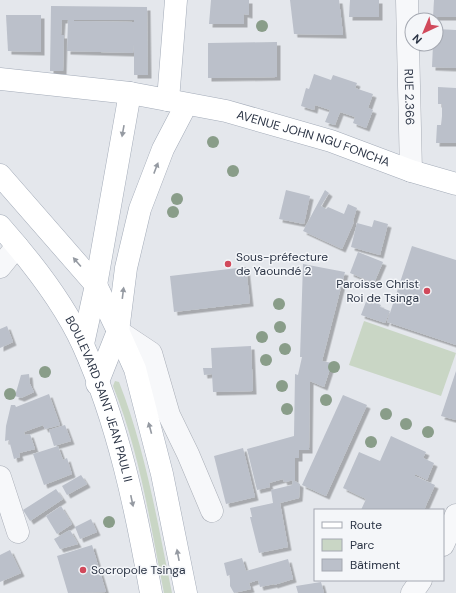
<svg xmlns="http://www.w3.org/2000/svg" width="456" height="593" font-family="'DM Sans',sans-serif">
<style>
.green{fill:#c9d6c5}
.building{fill:#bbc0ca;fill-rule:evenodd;filter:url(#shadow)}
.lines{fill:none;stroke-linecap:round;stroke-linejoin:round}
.minor-casing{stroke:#a9aeb7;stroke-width:23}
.major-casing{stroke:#a3abb8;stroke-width:23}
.minor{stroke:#f7f8fa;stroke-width:22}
.major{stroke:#fff;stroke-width:22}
.tree{fill:#899d89}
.oneway{fill:#959aa2}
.poi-dot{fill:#d1495b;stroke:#f4f6f9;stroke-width:1.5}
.labels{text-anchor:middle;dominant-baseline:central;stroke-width:3;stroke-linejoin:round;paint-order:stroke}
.street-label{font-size:12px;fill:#2b3445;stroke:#f4f6f9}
.poi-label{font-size:12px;fill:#2b3445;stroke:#f4f6f9;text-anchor:start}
</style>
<defs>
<filter id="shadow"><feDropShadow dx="3.5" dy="3.5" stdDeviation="0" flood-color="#0004"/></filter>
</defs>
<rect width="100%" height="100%" fill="#e4e7ec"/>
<!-- green -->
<g class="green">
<path d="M364 321 456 353 441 396 349 365Z"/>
<path d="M115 381 119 382C146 451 157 521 172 593H164C150 523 140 453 113 386Z"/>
</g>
<!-- building -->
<g class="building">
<path d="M211 0H249V15L244 14V24H209Z"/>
<path d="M290 0H339L343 35 294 34Z"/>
<path d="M350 0H379V17H349Z"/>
<path d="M434 0H456V17H433Z"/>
<path d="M51 6 147 7 148 75H134V44L133 53 67 51 68 20H62L61 35H64L63 71H50ZM74 20H134V22L74 21Z"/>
<path d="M6 15H41V52L8 51Z"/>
<path d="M436 29 456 30V68L432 67 433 44H436Z"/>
<path d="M277 42V77L208 78V43Z"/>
<path d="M314 74 331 80 333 75 357 83 355 88 373 94 368 108 373 110 366 128 353 123 355 117 340 112 335 125 325 122 330 110 315 105 314 110 301 106 306 88 309 89Z"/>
<path d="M438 87 456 88V143H436L437 125H441L442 116V104H438Z"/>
<path d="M286 190 310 196 304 224 279 219Z"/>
<path d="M325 190 329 193 321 206 326 209 328 207 344 214 348 204 357 208 353 221 354 222 342 249 303 231Z"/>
<path d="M374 220 388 224 380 255 351 247 357 223 372 227Z"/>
<path d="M412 246 456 260V345L387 322Z"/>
<path d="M358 252 383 262 374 283 350 273Z"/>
<path d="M303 264 345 272 322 361 332 363 324 387 310 381 309 450H299V458H295V480L284 482 283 479 269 483 270 487 257 490 247 449 294 436 295 374 298 375 302 357H300Z"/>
<path d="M246 267 250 303 174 312 170 276Z"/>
<path d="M367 299 381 305 380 307 390 311 385 323 361 315Z"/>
<path d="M7 326 13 342 0 348V329Z"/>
<path d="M251 346 253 391 213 392 212 374 204 375 203 368H212L211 348Z"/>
<path d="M456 371V420L441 416Z"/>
<path d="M29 374 30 384 34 392 21 398 15 396 21 375Z"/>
<path d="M49 394 60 425 45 429 43 425 24 432 25 435 30 434 35 449 19 453 20 457 14 459 9 440 5 441 6 426 11 405H15L16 407Z"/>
<path d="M343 395 367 405 326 496 302 485Z"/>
<path d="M65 425 71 441 54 446 49 430Z"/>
<path d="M391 436 426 452 423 458 434 463 427 480 415 474V476L435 485 424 510H361L366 499 343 488 359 452 380 461Z"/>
<path d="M58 446 63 460 67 458 72 474 44 485 33 454Z"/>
<path d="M243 448 255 497 226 504 214 456Z"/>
<path d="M81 475 87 484 67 495 62 486Z"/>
<path d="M293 480 300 484 299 498 280 503 288 547 259 553 250 517H252L250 508 273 503 271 490 292 485Z"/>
<path d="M56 489 63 499 30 521 23 510Z"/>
<path d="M61 506 72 524 57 534 46 516Z"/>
<path d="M91 519 97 532 80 539 75 527Z"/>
<path d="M70 530 78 544 60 549 54 539Z"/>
<path d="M92 545 106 592 68 593 57 556Z"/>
<path d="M10 550 21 573 0 582V555Z"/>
<path d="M242 558 246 571 288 559 293 579 274 585V584L260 587 258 580 249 583 251 589 234 593 230 586V575L227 576 224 563Z"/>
<path d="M321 582 324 593H298L296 586Z"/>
</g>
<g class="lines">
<!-- minor casing -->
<g class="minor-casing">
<g id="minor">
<path id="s1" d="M407 0 411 171"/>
<path d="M0 267 17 246"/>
<path d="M118 331 151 353 169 415 188 454 212 511"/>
<path d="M0 477 18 532"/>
<path d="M443 545 456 515"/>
<path d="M412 593 421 580"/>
</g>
</g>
<!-- major casing -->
<g class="major-casing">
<g id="major">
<path id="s2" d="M0 79 130 93 226 111 331 141 411 171 456 184"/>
<path d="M168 100 176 0"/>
<path d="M0 175 96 285 118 331 135 369 162 474 186 593"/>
<path id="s3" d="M0 226C31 261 63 301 83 345 118 423 136 509 151 593"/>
<path d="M83 344 96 285 130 93"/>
<path d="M97 384 118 331 126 268 140 209 163 149 186 105"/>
</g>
</g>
<!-- minor -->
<use href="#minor" class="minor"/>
<!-- major -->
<use href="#major" class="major"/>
</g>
<!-- trees -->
<g class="tree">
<circle cx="262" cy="26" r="6"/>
<circle cx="213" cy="142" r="6"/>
<circle cx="233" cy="171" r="6"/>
<circle cx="177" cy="199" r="6"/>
<circle cx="173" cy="212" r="6"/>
<circle cx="279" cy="304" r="6"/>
<circle cx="280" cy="327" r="6"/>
<circle cx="262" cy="337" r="6"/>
<circle cx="285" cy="349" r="6"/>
<circle cx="266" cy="360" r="6"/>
<circle cx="334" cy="367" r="6"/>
<circle cx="45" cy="372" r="6"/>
<circle cx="282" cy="386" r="6"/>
<circle cx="10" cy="394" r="6"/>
<circle cx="326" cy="400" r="6"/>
<circle cx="287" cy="409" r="6"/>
<circle cx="386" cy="414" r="6"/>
<circle cx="406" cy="424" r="6"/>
<circle cx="428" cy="432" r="6"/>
<circle cx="371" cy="442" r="6"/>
<circle cx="109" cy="522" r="6"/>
</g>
<!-- one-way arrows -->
<defs><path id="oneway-solid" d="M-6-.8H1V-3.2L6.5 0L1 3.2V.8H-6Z"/></defs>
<g class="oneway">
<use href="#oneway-solid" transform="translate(123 131) rotate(100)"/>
<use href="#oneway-solid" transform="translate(156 168) rotate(-69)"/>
<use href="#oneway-solid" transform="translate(77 262) rotate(-131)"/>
<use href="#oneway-solid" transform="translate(123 293) rotate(-83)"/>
<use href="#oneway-solid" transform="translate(150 428) rotate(-105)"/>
<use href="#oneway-solid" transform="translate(132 501) rotate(78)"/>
<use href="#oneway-solid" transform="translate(178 555) rotate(-101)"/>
</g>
<!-- markers -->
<g class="poi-dot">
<circle cx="228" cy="264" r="4"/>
<circle cx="427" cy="291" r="4"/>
<circle cx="83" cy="570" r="4"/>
</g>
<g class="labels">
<!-- street labels -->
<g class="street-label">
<text stroke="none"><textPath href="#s1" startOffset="97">RUE 2.366</textPath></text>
<text stroke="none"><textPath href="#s2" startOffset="320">AVENUE JOHN NGU FONCHA</textPath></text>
<text stroke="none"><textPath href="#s3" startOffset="202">BOULEVARD SAINT JEAN PAUL II</textPath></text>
</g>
<!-- poi labels -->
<g class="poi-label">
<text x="236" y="257">Sous-préfecture<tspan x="236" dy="14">de Yaoundé 2</tspan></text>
<text x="419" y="284" text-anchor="end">Paroisse Christ<tspan x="419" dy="14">Roi de Tsinga</tspan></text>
<text x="91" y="570">Socropole Tsinga</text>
</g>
</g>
<!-- legend -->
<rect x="314" y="509" width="130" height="72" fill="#f4f6f9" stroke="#a4a8b1"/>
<rect x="322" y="522" width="20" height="6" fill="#ffffff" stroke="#a4a8b1"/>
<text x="350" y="529" font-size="12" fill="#2b3445">Route</text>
<rect x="322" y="539" width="20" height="12" fill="#c9d6c5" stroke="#a4a8b1"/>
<text x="350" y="549" font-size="12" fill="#2b3445">Parc</text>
<rect x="322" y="559" width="20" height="12" fill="#bbc0ca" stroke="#a4a8b1"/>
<text x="350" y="569" font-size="12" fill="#2b3445">Bâtiment</text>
<!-- north arrow -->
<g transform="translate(424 32) rotate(224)"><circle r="19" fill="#f4f6f9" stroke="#a4a8b1"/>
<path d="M0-3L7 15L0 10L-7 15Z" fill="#d1495b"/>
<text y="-6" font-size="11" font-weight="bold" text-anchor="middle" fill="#2b3445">N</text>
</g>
</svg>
